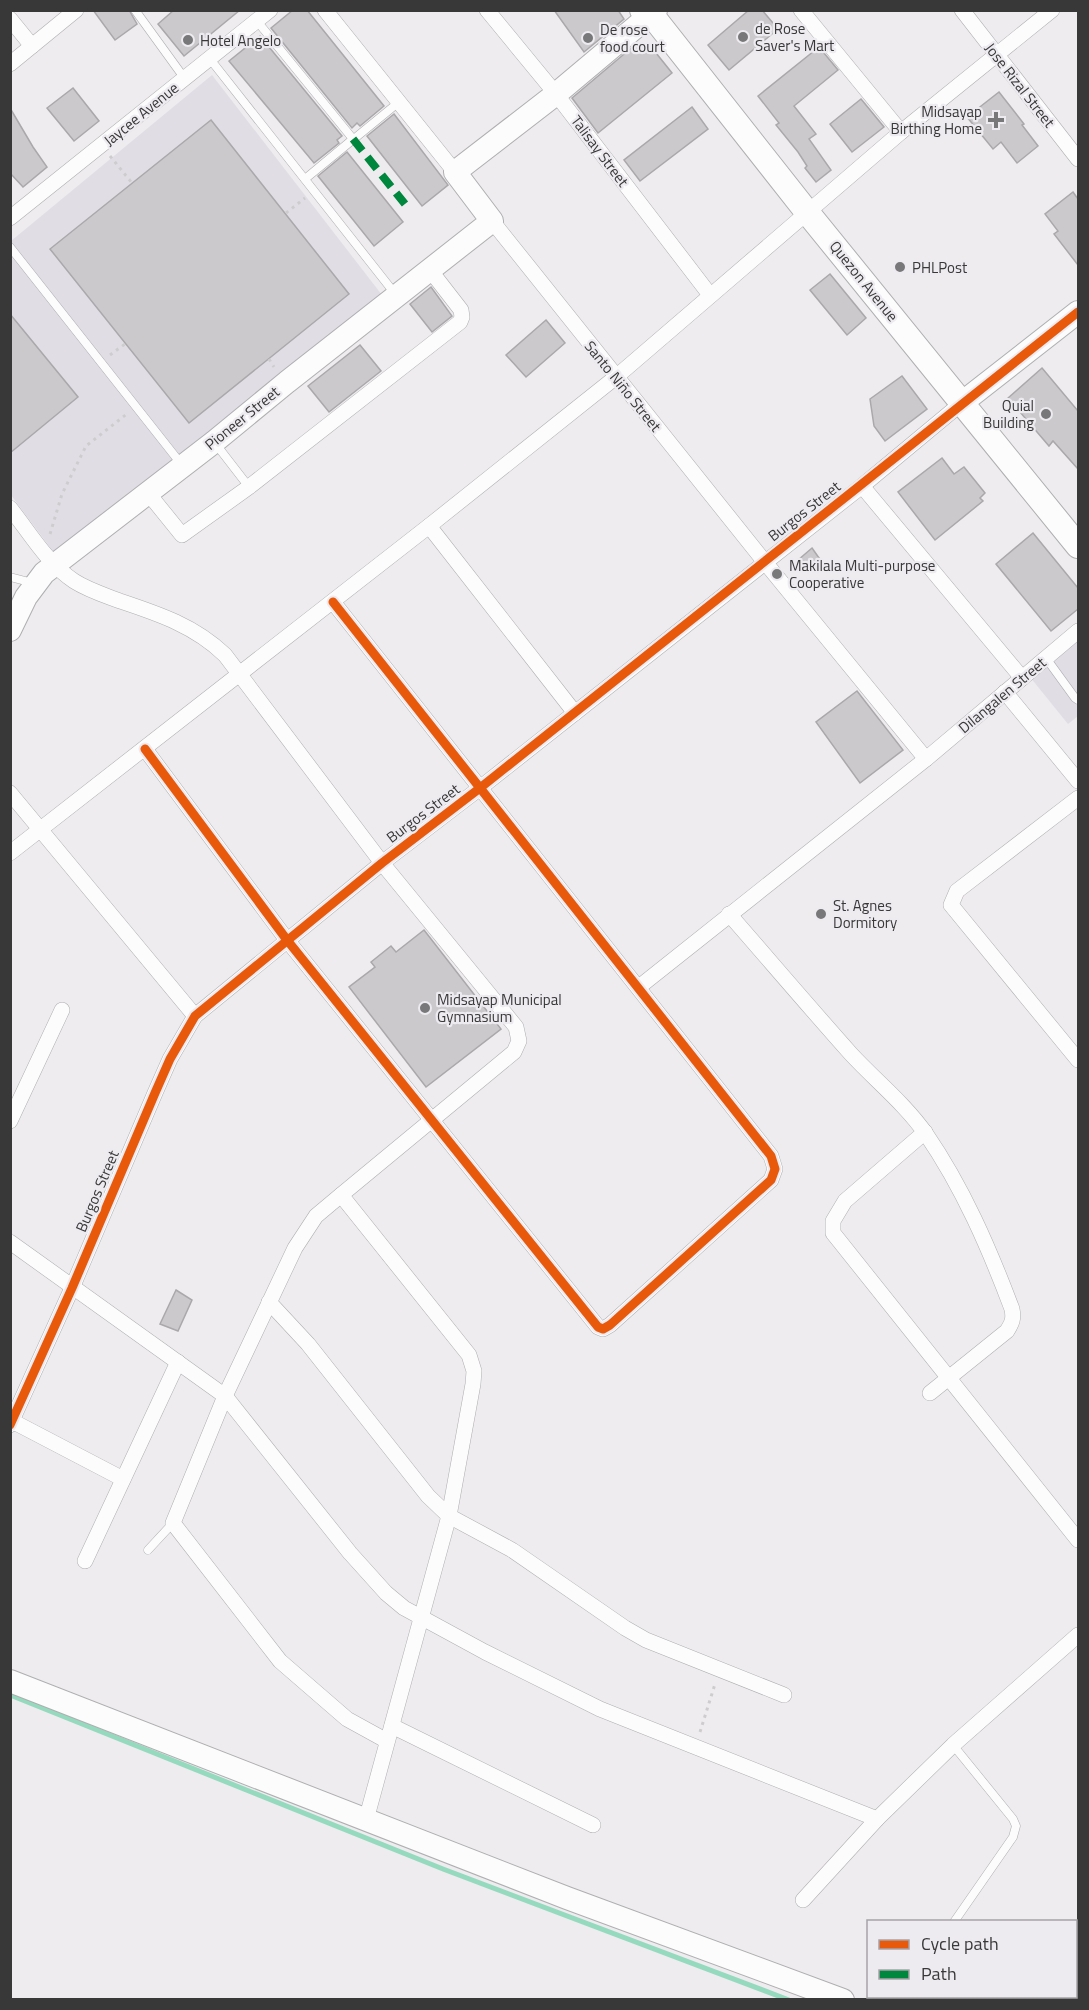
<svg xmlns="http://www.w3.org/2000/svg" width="1089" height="2010" font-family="'Titillium Web',sans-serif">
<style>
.built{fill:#e1dde4}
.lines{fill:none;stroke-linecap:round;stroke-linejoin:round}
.stream{stroke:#95dabe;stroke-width:5}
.building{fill:#cbc9cc;stroke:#aaa8ab;stroke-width:1.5}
.lane-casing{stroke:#afaeb0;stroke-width:9}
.street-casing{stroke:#afaeb0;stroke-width:16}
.secondary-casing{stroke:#afaeb0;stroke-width:24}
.primary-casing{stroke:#afaeb0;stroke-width:26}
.path{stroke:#cecdce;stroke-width:3;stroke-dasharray:3 4.5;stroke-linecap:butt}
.lane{stroke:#fcfcfd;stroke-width:8}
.street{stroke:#fcfcfd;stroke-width:15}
.secondary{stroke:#fcfcfd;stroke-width:22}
.primary{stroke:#fcfcfd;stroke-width:24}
.quiet{stroke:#00873e;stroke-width:8;stroke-dasharray:15 8;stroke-linecap:butt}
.cycleway-casing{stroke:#eeebf0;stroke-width:13}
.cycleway{stroke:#e8590c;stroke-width:9}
.poi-dot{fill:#787779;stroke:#eeebf0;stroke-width:2}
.labels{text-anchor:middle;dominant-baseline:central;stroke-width:4.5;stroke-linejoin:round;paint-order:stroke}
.poi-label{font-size:15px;fill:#393839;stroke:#eeebf0;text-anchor:start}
.street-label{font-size:15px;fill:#393839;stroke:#eeebf0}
</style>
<rect width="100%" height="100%" fill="#eeecef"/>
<!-- built -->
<g class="built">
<path d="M212 75 382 295 55 554 11 495V241Z"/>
<path d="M1078 637V716L1068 724 1030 677Z"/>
</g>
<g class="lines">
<!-- stream -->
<path class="stream" d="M10 1695 443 1869 789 2000"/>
</g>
<!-- building -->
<g class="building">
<path d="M93 10H129L137 24 115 40Z"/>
<path d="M174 10H240L184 56 158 24Z"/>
<path d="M293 10H307L384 106 360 126 357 123 352 128 271 28Z"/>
<path d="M554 10H618L624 19 584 52Z"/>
<path d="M749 10H762L778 29 729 70 708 45Z"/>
<path d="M260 36 342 136 337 140 339 143 314 163 229 61Z"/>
<path d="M636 44 652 48 672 73 598 133 572 98Z"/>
<path d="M819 47 838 70 794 106 816 134 809 139 831 170 816 182 805 168 807 166 798 152 776 125 779 123 758 96Z"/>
<path d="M73 88 99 121 74 141 47 108Z"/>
<path d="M999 92 1024 124 1022 125 1038 146 1017 163 1001 142 993 149 967 117Z"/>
<path d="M861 99 884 127 852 152 830 124Z"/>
<path d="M692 107 708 129 640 181 624 160Z"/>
<path d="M10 108 33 147 47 167 23 187 10 173Z"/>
<path d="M394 114 448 185 422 206 367 136Z"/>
<path d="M211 120 349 294 189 423 50 249Z"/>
<path d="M347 152 403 222 374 246 318 176Z"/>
<path d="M1073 192 1078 199V265L1054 234 1058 231 1045 214Z"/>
<path d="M830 274 866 318 847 335 810 290Z"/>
<path d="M431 287 452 316 432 332 410 304Z"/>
<path d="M10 314 78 397 10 453Z"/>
<path d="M546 320 565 343 526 377 506 355Z"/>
<path d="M360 345 381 371 329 412 308 386Z"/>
<path d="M1042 368 1078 411V469L1053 441 1049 446 1008 398Z"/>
<path d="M902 376 927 409 885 441 874 426 870 399Z"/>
<path d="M942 458 954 474 964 467 985 493 980 498 983 501 935 540 898 492Z"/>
<path d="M1033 533 1078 588V609L1051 631 996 564Z"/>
<path d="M812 548 819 558 806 570 798 560Z"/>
<path d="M857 691 903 750 860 783 816 722Z"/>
<path d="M424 930 501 1029 426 1087 349 987 375 967 371 962 391 946 396 952Z"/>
<path d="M176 1290 192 1300 178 1331 160 1324Z"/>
</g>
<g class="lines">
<!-- lane casing -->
<g class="lane-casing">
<g id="lane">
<path d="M135 10 185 79"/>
<path d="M257 21 353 139 305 179 399 102"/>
<path d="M210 59 396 295"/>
<path d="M10 247 182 465"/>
<path d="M215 443 249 487"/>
<path d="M10 577 33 583"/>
<path d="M1046 658 1075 698 1078 700"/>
<path d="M148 1550 173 1523"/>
<path d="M953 1745 1013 1819 1016 1826 1013 1837 954 1922"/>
<path d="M900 2000 902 1996"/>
</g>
</g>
<!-- street casing -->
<g class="street-casing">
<g id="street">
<path d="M325 10 455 172"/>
<path d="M487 10 556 94 710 295"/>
<path d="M801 10 901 132"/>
<path d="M962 10 1078 159"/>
<path d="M10 19 32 46"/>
<path d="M10 64 76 10"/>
<path d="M10 218 270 10"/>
<path d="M492 221 764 561 926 759"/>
<path d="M862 486 1022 678"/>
<path d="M148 493 182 535 249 487 460 322 462 317 461 310 430 270"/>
<path d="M10 508C30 533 47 563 74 581 88 590 104 595 120 601 159 614 195 626 225 655L382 863 516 1027 519 1041 514 1052 341 1195 316 1216 295 1248 225 1396 173 1523 280 1661 347 1719 387 1741"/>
<path d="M429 526 575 713"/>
<path d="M1005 692 1078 781"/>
<path d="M145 749 287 940 598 1327 603 1329 610 1325 771 1180 775 1169 771 1156 333 602"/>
<path d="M10 793 195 1016"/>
<path d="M1078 798 957 891 951 905 1078 1060"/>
<path d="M10 853 429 526 616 377 901 132 1052 10"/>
<path d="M729 914C770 961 810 1008 851 1054 876 1081 905 1104 926 1134 963 1188 989 1248 1012 1309 1014 1319 1012 1323 1007 1331L930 1393"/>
<path d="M639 987 926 759 1078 631"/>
<path d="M10 1121 62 1010"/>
<path d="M925 1132 845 1201 833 1221V1233L1078 1540"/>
<path d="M341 1195 469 1355 474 1371 473 1384 449 1516 366 1820"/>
<path d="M10 1242 225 1396 350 1553 386 1593 404 1608 485 1652 600 1709 877 1819"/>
<path d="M269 1302 308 1344 428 1496 449 1516 512 1550 625 1628 646 1640 784 1695"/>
<path d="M12 1421 123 1479"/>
<path d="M10 1425 72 1288 155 1093 170 1059 195 1016 382 863 480 788 862 486 963 402"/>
<path d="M85 1561 178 1362"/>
<path d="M392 1726 593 1825"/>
<path d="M803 1900 877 1819 953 1745 1078 1635"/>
</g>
</g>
<!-- secondary casing -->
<g class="secondary-casing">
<g id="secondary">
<path d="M963 402 1078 312"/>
<path d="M10 630 26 597 44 573 214 442 287 382 492 221 455 172 556 94 656 10"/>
<path d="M10 1681 567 1898 843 2000"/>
</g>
</g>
<!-- primary casing -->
<g class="primary-casing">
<path id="primary" d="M642 10 651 14 807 212 1078 546"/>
</g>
<!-- path -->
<g class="path">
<path d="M110 156 132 183"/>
<path d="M286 213 305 198"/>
<path d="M110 355 125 344"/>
<path d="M269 359 274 367"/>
<path d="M50 534 62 494 86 446 128 413"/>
<path d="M700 1732 715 1684"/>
</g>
<!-- lane -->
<use href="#lane" class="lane"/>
<!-- street -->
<use href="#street" class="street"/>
<!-- secondary -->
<use href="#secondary" class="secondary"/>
<!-- primary -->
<use href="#primary" class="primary"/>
<!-- quiet -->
<path class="quiet" d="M353 139 405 204"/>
<!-- cycleway casing -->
<g class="cycleway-casing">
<g id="cycleway">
<path d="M145 749 287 940 598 1327 603 1329 610 1325 771 1180 775 1169 771 1156 333 602"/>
<path d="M10 1425 72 1288 155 1093 170 1059 195 1016 382 863 480 788 1078 312"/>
</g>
</g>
<!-- cycleway -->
<use href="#cycleway" class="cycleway"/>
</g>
<!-- markers -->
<g class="poi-dot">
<circle cx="743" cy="37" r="6"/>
<circle cx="588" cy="38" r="6"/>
<circle cx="188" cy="40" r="6"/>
<path d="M993 111h6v6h6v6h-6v6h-6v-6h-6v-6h6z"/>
<circle cx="900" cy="267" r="6"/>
<circle cx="1046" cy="414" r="6"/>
<circle cx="777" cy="574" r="6"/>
<circle cx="821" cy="914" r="6"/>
<circle cx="425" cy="1008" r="6"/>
</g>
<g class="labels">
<!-- poi labels -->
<g class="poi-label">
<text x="755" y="28">de Rose<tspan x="755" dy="17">Saver's Mart</tspan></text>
<text x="600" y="29">De rose<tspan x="600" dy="17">food court</tspan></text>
<text x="200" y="40">Hotel Angelo</text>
<text x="982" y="111" text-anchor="end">Midsayap<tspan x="982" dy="17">Birthing Home</tspan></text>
<text x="912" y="267">PHLPost</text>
<text x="1034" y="405" text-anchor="end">Quial<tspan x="1034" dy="17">Building</tspan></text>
<text x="789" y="565">Makilala Multi-purpose<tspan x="789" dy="17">Cooperative</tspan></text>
<text x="833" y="905">St. Agnes<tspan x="833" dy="17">Dormitory</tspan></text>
<text x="437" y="999">Midsayap Municipal<tspan x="437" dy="17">Gymnasium</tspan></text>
</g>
<!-- street labels -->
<g class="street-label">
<text transform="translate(1020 85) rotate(52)">Jose Rizal Street</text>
<text transform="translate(141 114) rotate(-39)">Jaycee Avenue</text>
<text transform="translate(600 151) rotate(53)">Talisay Street</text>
<text transform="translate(864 281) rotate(51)">Quezon Avenue</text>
<text transform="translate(623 386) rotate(51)">Santo Niño Street</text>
<text transform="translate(242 418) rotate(-39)">Pioneer Street</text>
<text transform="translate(804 511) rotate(-38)">Burgos Street</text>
<text transform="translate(1002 695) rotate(-40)">Dilangalen Street</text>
<text transform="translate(423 813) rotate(-37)">Burgos Street</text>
<text transform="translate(97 1191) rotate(-67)">Burgos Street</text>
</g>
</g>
<!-- border -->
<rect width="1089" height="2010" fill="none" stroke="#393839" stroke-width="24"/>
<!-- legend -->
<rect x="867" y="1920" width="210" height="78" fill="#eeebf0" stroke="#a6a3a7" stroke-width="1.5"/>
<rect x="879" y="1940" width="30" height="9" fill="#e8590c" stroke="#a6a3a7" stroke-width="1.5"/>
<text x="921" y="1950" font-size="18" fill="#393839">Cycle path</text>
<rect x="879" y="1970" width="30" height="9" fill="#00873e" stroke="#a6a3a7" stroke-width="1.5"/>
<text x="921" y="1980" font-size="18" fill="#393839">Path</text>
</svg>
